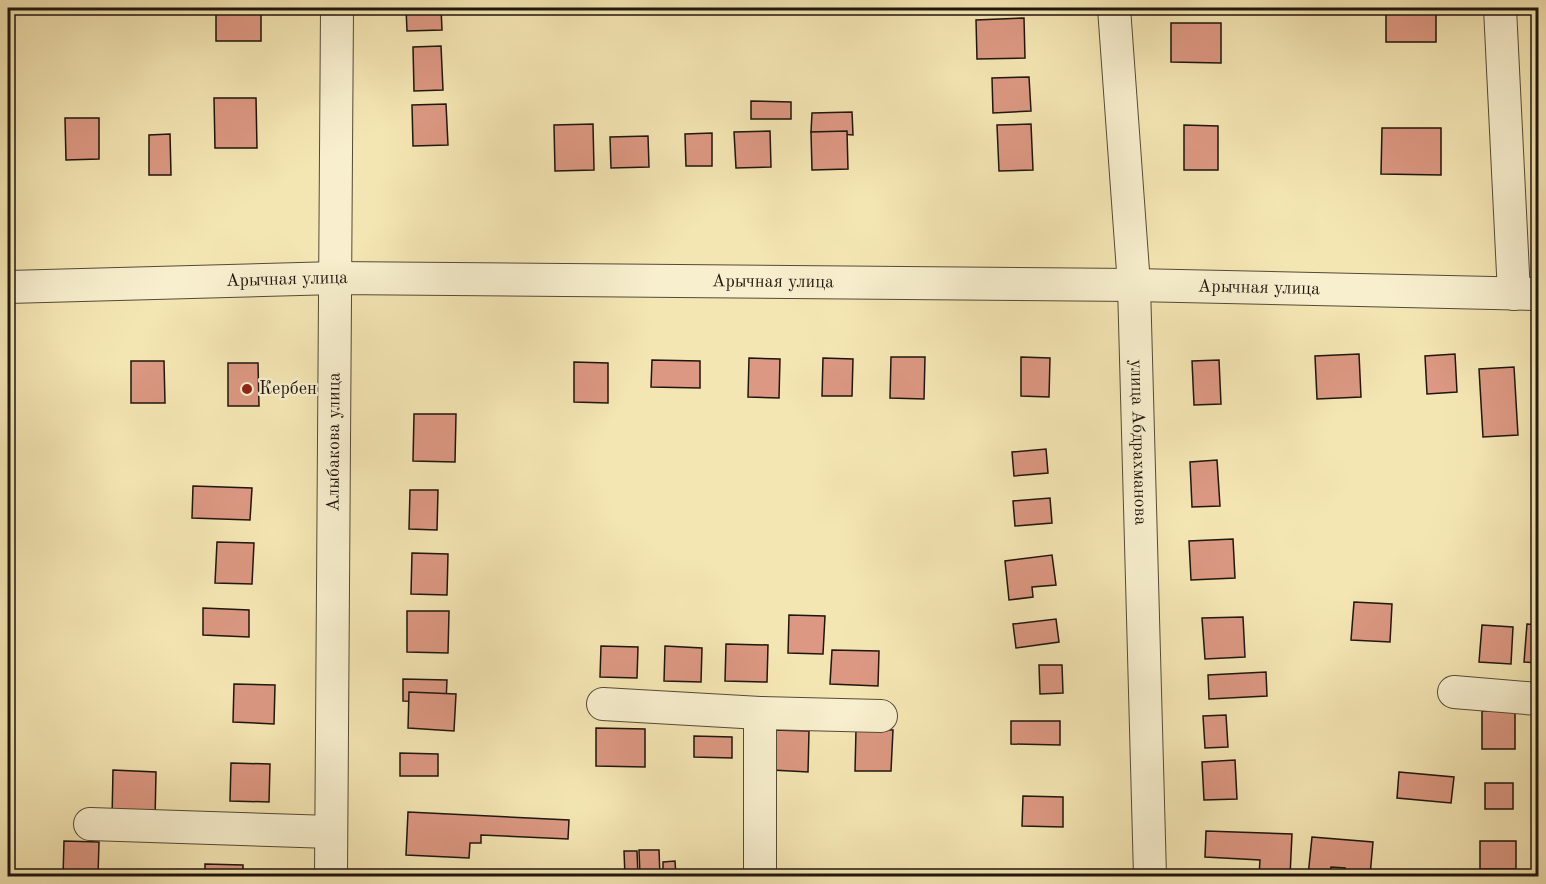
<svg xmlns="http://www.w3.org/2000/svg" width="1546" height="884" font-family="'Old Standard TT',serif">
<style>
.building{fill:#dc9882;stroke:#1e160d;stroke-width:1.5}
.lines{fill:none;stroke-linecap:round;stroke-linejoin:round}
.street-casing{stroke:#544a36;stroke-width:34}
.street{stroke:#f8efce;stroke-width:32}
.poi-dot{fill:#8f2418;stroke:#f8efce;stroke-width:2}
.labels{text-anchor:middle;dominant-baseline:central;stroke-width:4.5;stroke-linejoin:round;paint-order:stroke}
.street-label{font-size:18px;fill:#1e160d;stroke:#f8efce}
.poi-label{font-size:18px;fill:#1e160d;stroke:#f8efce;text-anchor:start}
</style>
<rect width="100%" height="100%" fill="#f4e6b3"/>
<filter id="stains"><feTurbulence type="fractalNoise" baseFrequency=".00333" numOctaves="4"/><feColorMatrix values="0 0 0 0 .2 0 0 0 0 .09 0 0 0 0 .02 0 0 0 .5 -.17"/></filter>
<radialGradient id="worn" r=".72"><stop offset=".6" stop-color="#630" stop-opacity="0"/><stop offset="1" stop-color="#630" stop-opacity=".3"/></radialGradient>
<!-- building -->
<g class="building">
<rect x="216" y="8" width="45" height="33"/>
<path d="M406 8H441L442 30 407 31Z"/>
<rect x="1386" y="8" width="50" height="34"/>
<path d="M1024 18 1025 58 977 59 976 20Z"/>
<path d="M1171 23H1221V63L1171 62Z"/>
<path d="M441 46 443 90 414 91 413 47Z"/>
<path d="M1029 77 1031 111 993 113 992 78Z"/>
<path d="M214 98H256L257 148H215Z"/>
<path d="M751 101 791 102V119H751Z"/>
<path d="M446 104 448 145 413 146 412 105Z"/>
<path d="M852 112 853 135 811 132 812 113Z"/>
<path d="M65 118H99V159L66 160Z"/>
<path d="M593 124 594 170 555 171 554 125Z"/>
<path d="M1031 124 1033 170 999 171 997 125Z"/>
<path d="M1184 125 1218 126V170H1184Z"/>
<path d="M1382 128H1441V175L1381 174Z"/>
<path d="M770 131 771 167 736 168 734 132Z"/>
<path d="M847 131 848 169 812 170 811 132Z"/>
<path d="M712 133V166H686L685 134Z"/>
<path d="M170 134 171 175H149V135Z"/>
<path d="M648 136 649 167 611 168 610 137Z"/>
<path d="M1359 354 1361 397 1317 399 1315 356Z"/>
<path d="M1455 354 1457 392 1427 394 1425 356Z"/>
<path d="M891 357H925L924 399 890 398Z"/>
<path d="M1021 357 1050 358 1049 397 1021 396Z"/>
<path d="M749 358 780 359 779 398 748 397Z"/>
<path d="M823 358 853 359 852 396H822Z"/>
<path d="M652 360 700 361V388L651 387Z"/>
<path d="M1219 360 1221 404 1194 405 1192 361Z"/>
<path d="M131 361H164L165 403H131Z"/>
<path d="M574 362 608 363V403L574 402Z"/>
<path d="M228 363H258L259 406H228Z"/>
<path d="M1514 367 1518 435 1483 437 1479 369Z"/>
<path d="M414 414H456L455 462 413 461Z"/>
<path d="M1046 449 1048 473 1014 476 1012 452Z"/>
<path d="M1217 460 1220 506 1192 507 1190 462Z"/>
<path d="M193 486 252 488 250 520 192 518Z"/>
<path d="M410 490H438L437 530 409 529Z"/>
<path d="M1050 498 1052 523 1015 526 1013 501Z"/>
<path d="M1233 539 1235 578 1191 580 1189 541Z"/>
<path d="M217 542 254 543 252 584 215 583Z"/>
<path d="M412 553 448 554 447 595 411 594Z"/>
<path d="M1052 555 1056 585 1032 587 1033 597 1009 600 1005 561Z"/>
<path d="M1354 602 1392 604 1390 642 1351 640Z"/>
<path d="M203 608 249 610V637L203 635Z"/>
<path d="M407 611H449L448 653 407 652Z"/>
<path d="M789 615 825 616 823 654 788 653Z"/>
<path d="M1243 617 1245 657 1205 659 1202 618Z"/>
<path d="M1056 619 1059 642 1016 648 1013 624Z"/>
<path d="M1527 624 1538 625V663L1524 662Z"/>
<path d="M1482 625 1513 627 1511 664 1479 662Z"/>
<path d="M726 644 768 645 767 682 725 681Z"/>
<path d="M601 646 638 647 637 678 600 677Z"/>
<path d="M665 646 702 648 701 682 664 681Z"/>
<path d="M832 650 879 651 878 686 830 684Z"/>
<path d="M1039 665H1062L1063 693 1040 694Z"/>
<path d="M1266 672 1267 696 1209 699 1208 675Z"/>
<path d="M403 679 447 680 446 702 403 701Z"/>
<path d="M234 684 275 685 274 724 233 722Z"/>
<path d="M409 692 456 694 454 731 408 728Z"/>
<rect x="1482" y="711" width="33" height="38"/>
<path d="M1226 715 1228 747 1205 748 1203 716Z"/>
<path d="M1011 721H1060V745L1011 744Z"/>
<path d="M596 728 645 729V767L596 766Z"/>
<path d="M856 729 893 730 891 771H855Z"/>
<path d="M773 730 809 731 808 772 772 770Z"/>
<path d="M694 736 732 737V758L694 757Z"/>
<path d="M400 753 438 754V776H400Z"/>
<path d="M1235 760 1237 799 1204 800 1202 762Z"/>
<path d="M231 763 270 764 269 802 230 801Z"/>
<path d="M113 770 156 772 155 821 112 819Z"/>
<path d="M1399 772 1454 777 1451 803 1397 798Z"/>
<rect x="1485" y="783" width="28" height="26"/>
<path d="M1023 796 1063 797V827L1022 826Z"/>
<path d="M408 812 569 820 568 839 481 835V843H470L469 858 406 855Z"/>
<path d="M1206 831 1292 834 1290 876H1259L1260 860 1205 857Z"/>
<path d="M1312 837 1373 842 1370 876H1344L1345 868 1331 867 1330 876H1308Z"/>
<path d="M64 841 99 842 98 876H63Z"/>
<rect x="1480" y="841" width="36" height="28"/>
<path d="M639 850H659L660 876H640Z"/>
<path d="M624 851H637L638 876H625Z"/>
<path d="M675 861 676 876H663V862Z"/>
<path d="M205 864 243 865V876H205Z"/>
</g>
<g class="lines">
<!-- street casing -->
<g class="street-casing">
<g id="street">
<path id="s1" d="M1114 8 1134 285 1150 876"/>
<path d="M1500 8 1514 294"/>
<path id="s2" d="M8 287 336 278 1134 285 1538 294"/>
<path d="M1454 692 1538 699"/>
<path d="M603 704 760 713 881 716"/>
<path d="M760 713V876"/>
<path d="M90 824 331 832"/>
<path id="s3" d="M331 876 337 8"/>
</g>
</g>
<!-- street -->
<use href="#street" class="street"/>
</g>
<!-- markers -->
<circle class="poi-dot" cx="247" cy="389" r="6"/>
<g class="labels">
<!-- street labels -->
<g class="street-label">
<text stroke="none"><textPath href="#s2" startOffset="279">Арычная улица</textPath></text>
<text stroke="none"><textPath href="#s2" startOffset="765">Арычная улица</textPath></text>
<text stroke="none"><textPath href="#s2" startOffset="1251">Арычная улица</textPath></text>
<text stroke="none"><textPath href="#s3" startOffset="434">Алыбакова улица</textPath></text>
<text stroke="none"><textPath href="#s1" startOffset="435">улица Абдрахманова</textPath></text>
</g>
<!-- poi labels -->
<g class="poi-label">
<text x="259" y="389">Кербен</text>
</g>
</g>
<!-- margin -->
<rect width="1546" height="884" fill="none" stroke="#f4e6b3" stroke-width="30"/>
<rect x="9" y="9" width="1528" height="866" fill="none" stroke="#1e160d" stroke-width="3"/>
<rect x="15" y="15" width="1516" height="854" fill="none" stroke="#1e160d" stroke-width="1.5"/>
<rect width="100%" height="100%" filter="url(#stains)"/>
<rect width="100%" height="100%" fill="url(#worn)"/>
</svg>
